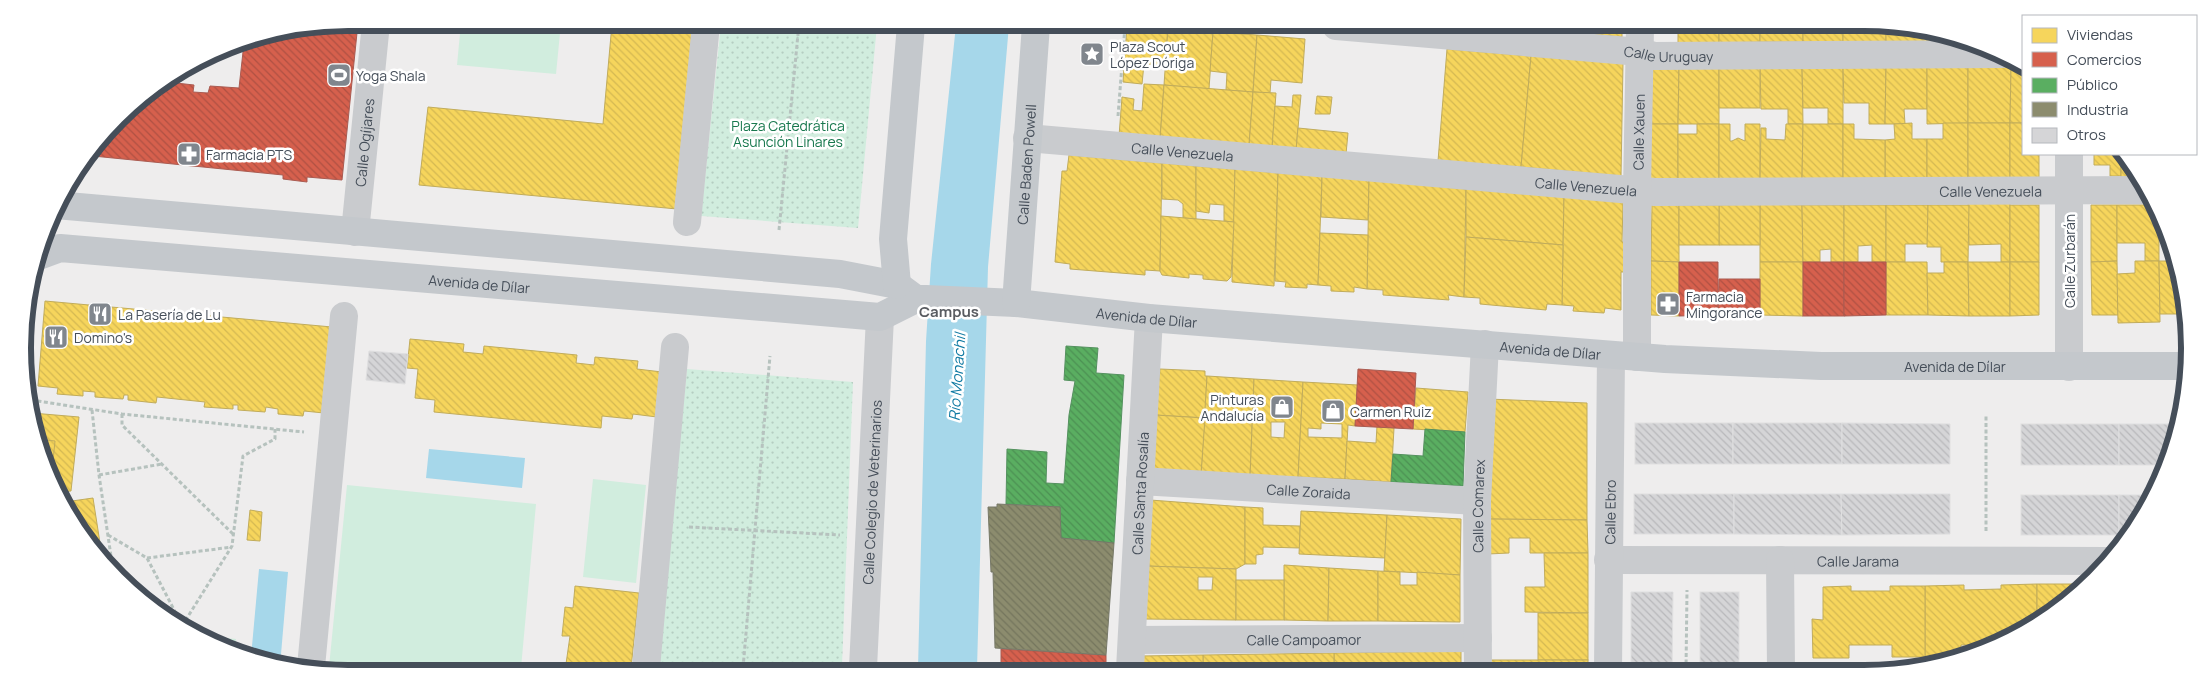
<svg xmlns="http://www.w3.org/2000/svg" width="2212" height="696" font-family="Manrope,sans-serif">
<style>
.green{fill:#d1edde}
.park{fill:url(#park-dots)}
.water{fill:#a6d7ea}
.homes{fill:url(#homes-back-hatch);stroke:#c1ac5b;fill-rule:evenodd}
.shops{fill:url(#shops-back-hatch);stroke:#aa5b51}
.public{fill:url(#public-back-hatch);stroke:#54915f}
.industry{fill:url(#industry-back-hatch);stroke:#777968}
.building{fill:url(#building-back-hatch);stroke:#dfdfe0}
.lines{fill:none;stroke-linecap:round;stroke-linejoin:round}
.path{stroke:#b6c2be;stroke-width:3;stroke-dasharray:4 2.5;stroke-linecap:butt}
.minor{stroke:#c9cbce;stroke-width:28}
.major{stroke:#c4c8cc;stroke-width:28}
.labels{text-anchor:middle;dominant-baseline:central;stroke-width:5;stroke-linejoin:round;paint-order:stroke}
.poi-label{font-size:14px;fill:#454e59;stroke:#fff;text-anchor:start}
.street-label{font-size:14px;fill:#454e59;stroke:#fff}
.park-label{font-size:14px;fill:#18784e;stroke:#fff}
.neighbourhood-label{font-size:15px;font-weight:bold;fill:#595c61;stroke:#fff}
.water-label{font-size:15px;font-style:italic;fill:#0e79a2;stroke:#fff}
.rim{fill:none;stroke:#454e59;stroke-width:6}
</style>
<defs>
<pattern id="park-dots" width="8" height="8" patternUnits="userSpaceOnUse" patternTransform="scale(1.25)"><rect width="8" height="8" fill="#d1edde"/><path d="M2 2h.1M6 6h.1" fill="none" stroke="#b5cdc1" stroke-width="1.8" stroke-linecap="round"/></pattern>
<pattern id="homes-back-hatch" width="6" height="6" patternUnits="userSpaceOnUse" patternTransform="scale(1.25)"><rect width="6" height="6" fill="#f6d55c"/><path d="M-1 5l2 2M0 0l6 6M5-1l2 2" fill="none" stroke="#d4b852"/></pattern>
<pattern id="shops-back-hatch" width="6" height="6" patternUnits="userSpaceOnUse" patternTransform="scale(1.25)"><rect width="6" height="6" fill="#d6604d"/><path d="M-1 5l2 2M0 0l6 6M5-1l2 2" fill="none" stroke="#af5143"/></pattern>
<pattern id="public-back-hatch" width="6" height="6" patternUnits="userSpaceOnUse" patternTransform="scale(1.25)"><rect width="6" height="6" fill="#5aae61"/><path d="M-1 5l2 2M0 0l6 6M5-1l2 2" fill="none" stroke="#4c9053"/></pattern>
<pattern id="industry-back-hatch" width="6" height="6" patternUnits="userSpaceOnUse" patternTransform="scale(1.25)"><rect width="6" height="6" fill="#8c8c6e"/><path d="M-1 5l2 2M0 0l6 6M5-1l2 2" fill="none" stroke="#74755d"/></pattern>
<pattern id="building-back-hatch" width="6" height="6" patternUnits="userSpaceOnUse" patternTransform="scale(1.25)"><rect width="6" height="6" fill="#d5d5d7"/><path d="M-1 5l2 2M0 0l6 6M5-1l2 2" fill="none" stroke="#b8b8bb"/></pattern>
</defs>
<rect width="100%" height="100%" fill="#eeeded"/>
<!-- green -->
<g class="green">
<path d="M461 23H561L556 74 457 65Z"/>
<path d="M593 479 646 485 636 583 583 577Z"/>
<path d="M347 485 536 504 521 668 329 667Z"/>
<path d="M198 635 236 639 235 652 223 649Z"/>
</g>
<!-- park -->
<g class="park">
<path d="M721 24 877 25 858 228 701 216Z"/>
<path d="M687 369 853 382 842 666 827 668H657Z"/>
</g>
<!-- water -->
<g class="water">
<path d="M956 25H1009L988 267 977 669H918L926 341 931 264Z"/>
<path d="M429 449 525 458 522 488 426 478Z"/>
<path d="M259 569 288 572 280 666 251 657Z"/>
</g>
<!-- homes -->
<g class="homes">
<path d="M612 24H693L677 209 419 185 428 107 603 124Z"/>
<path d="M1127 26 1168 28 1165 65 1144 64 1142 84 1123 82Z"/>
<path d="M1563 27 1622 28V37L1563 32Z"/>
<path d="M1168 28 1213 32 1209 89 1164 85Z"/>
<rect x="1678" y="28" width="41" height="15"/>
<path d="M1719 28H1760V42L1719 43Z"/>
<rect x="1760" y="28" width="43" height="14"/>
<rect x="1803" y="28" width="40" height="14"/>
<path d="M1843 28 1886 29V42H1843Z"/>
<rect x="1886" y="29" width="41" height="13"/>
<path d="M1927 29H1928L1968 41 1927 44Z"/>
<path d="M1213 32 1257 35 1253 92 1226 90 1227 73 1210 71Z"/>
<path d="M1257 35 1305 39 1302 83 1271 80 1270 93 1253 92Z"/>
<path d="M1447 49 1531 56 1521 167 1438 161Z"/>
<path d="M1531 56 1623 63 1621 176 1521 167Z"/>
<path d="M1802 67 1803 124H1788V109H1761L1760 68Z"/>
<path d="M1802 67H1843V124H1828V108H1803Z"/>
<path d="M1843 67H1886L1885 124H1869V103H1844Z"/>
<path d="M1886 67H1927V109H1904L1905 124H1885Z"/>
<path d="M1927 67H1968V123L1927 124Z"/>
<path d="M1968 67H2011L2010 123H1968Z"/>
<path d="M2011 67H2023V123H2010Z"/>
<path d="M1648 68H1679L1678 124H1648Z"/>
<path d="M1679 68H1719V124H1678Z"/>
<rect x="1719" y="68" width="41" height="40"/>
<path d="M1144 84 1164 85 1160 139 1119 136 1122 97 1134 99 1133 110 1142 111Z"/>
<path d="M1164 85 1253 92 1249 146 1160 139Z"/>
<path d="M1253 92 1276 93 1272 148 1249 146Z"/>
<path d="M1293 95H1301L1296 150 1272 148 1275 106 1292 107Z"/>
<path d="M1317 96 1332 97 1330 114H1315Z"/>
<path d="M1912 123V139H1927V180H1885V140L1895 139 1894 124Z"/>
<path d="M1943 123H1968V180H1927V139H1943Z"/>
<rect x="1968" y="123" width="42" height="57"/>
<path d="M2010 123H2023V154H2039V181L2010 180Z"/>
<rect x="1648" y="124" width="30" height="57"/>
<path d="M1697 124H1719V181H1678V134H1697Z"/>
<path d="M1719 124H1730V141H1732L1738 138 1745 141V124H1760V181H1719Z"/>
<path d="M1786 124H1803L1802 181H1760L1761 128H1766V139L1785 140Z"/>
<path d="M1803 124H1843V179H1802Z"/>
<path d="M1843 124H1854V139L1885 140V180H1843Z"/>
<path d="M1298 128 1348 133 1346 154 1296 150Z"/>
<path d="M2094 154H2121V176H2110V165H2094Z"/>
<path d="M2121 154H2124L2135 167 2141 179H2121Z"/>
<path d="M1069 155 1162 163 1160 271 1145 270V275L1070 269V264L1055 262 1062 171H1067Z"/>
<path d="M1162 163 1196 166V219L1183 218V204L1178 200 1162 199Z"/>
<path d="M1196 166 1235 169 1234 222 1224 221V205L1210 204 1209 213 1196 211Z"/>
<path d="M1235 169 1278 173 1274 286 1232 282Z"/>
<path d="M1278 173 1322 176 1318 285 1307 284V288L1285 287 1286 282 1275 281Z"/>
<path d="M1322 176 1369 180 1368 220 1321 217Z"/>
<path d="M1369 180 1466 189 1464 297 1448 295 1449 300 1383 295V290L1367 289Z"/>
<path d="M1466 189 1564 197 1563 245 1466 237Z"/>
<path d="M1564 197 1623 202 1622 242H1625L1624 272H1621V310L1605 308 1604 313 1573 311 1574 306 1562 305Z"/>
<path d="M1968 203H2010V262H2001V244L1969 245Z"/>
<path d="M1652 204 1679 205V262L1651 261Z"/>
<path d="M1760 204 1802 205 1803 262H1760Z"/>
<path d="M1760 204V245H1719V205Z"/>
<rect x="1679" y="205" width="40" height="40"/>
<path d="M1802 205H1844V262H1831V249L1820 250V262H1803Z"/>
<path d="M1844 205H1886V262H1872V245L1858 246V262H1844Z"/>
<path d="M1886 205H1928V244H1905V262H1886Z"/>
<path d="M1928 205H1969L1968 262H1941V247H1927Z"/>
<rect x="2010" y="205" width="29" height="57"/>
<path d="M2091 205H2117V261L2091 262Z"/>
<path d="M2117 205H2155L2159 212V261H2145V243H2117Z"/>
<path d="M1161 216 1234 222 1231 277 1227 281 1203 279V275L1189 274V278L1162 275 1160 271Z"/>
<path d="M1320 233 1368 235 1367 289 1354 287V292L1331 291V286L1318 285Z"/>
<path d="M1466 237 1563 245 1562 305 1547 304 1546 310 1480 304V298L1464 297Z"/>
<path d="M1651 261 1679 262V316L1651 315Z"/>
<path d="M2117 261 2118 315H2092L2091 262Z"/>
<path d="M2135 261H2159L2160 322 2118 323 2117 274 2135 273Z"/>
<path d="M2159 261H2176L2183 285 2186 314H2160Z"/>
<path d="M1760 262H1803V316L1760 315Z"/>
<path d="M1886 262H1927L1928 315H1886Z"/>
<path d="M1944 262H1968L1969 316 1928 315 1927 273H1944Z"/>
<path d="M1968 262H2010V316H1969Z"/>
<path d="M2010 262H2039V315L2010 316Z"/>
<path d="M45 301 332 327 324 413 304 411 303 416 278 414V409L266 407 265 412 238 410V405H233V409L219 408 204 407 205 402 157 397 156 403 128 400V395H124L123 399 95 397V392L83 391V396L57 394 58 388 38 386Z"/>
<path d="M410 339 464 344 463 352 483 354 484 346 577 355 576 363 594 365 595 357 638 361 637 369 662 372 657 417 633 414 632 419 602 416 601 428 434 412 435 400 415 398 418 369 407 368Z"/>
<path d="M1160 369 1205 371V376H1207L1205 418 1155 415Z"/>
<path d="M1207 376 1254 379 1250 477 1201 474Z"/>
<path d="M1254 379 1303 382 1298 479 1250 477ZM1271 422H1285L1284 438 1271 437Z"/>
<path d="M1303 382 1358 385 1355 426 1348 425 1345 479 1298 477ZM1321 423 1342 424V438L1308 437V428L1321 429Z"/>
<path d="M1416 388 1468 392 1465 432 1413 429Z"/>
<path d="M1488 399 1587 403V520L1487 519Z"/>
<path d="M32 413 79 417 71 491 61 492 34 432Z"/>
<path d="M1155 415 1205 418 1201 474 1152 471Z"/>
<path d="M1377 426 1394 428 1391 482 1345 479 1347 441 1376 443Z"/>
<path d="M37 439 55 441 53 461 46 460Z"/>
<path d="M93 498 100 543 101 553 78 529 65 502Z"/>
<path d="M1150 500 1245 507V564L1236 569 1146 566Z"/>
<path d="M1245 507 1263 508V525L1300 526V548L1263 547V554L1256 555V564H1245Z"/>
<path d="M250 510 262 512 260 541 247 540Z"/>
<path d="M1301 511 1387 515 1385 558 1299 554Z"/>
<path d="M1387 515 1461 519 1460 575 1384 571Z"/>
<path d="M1487 519 1587 520 1588 553H1530V538H1509V553L1488 554Z"/>
<path d="M1544 553H1588V613L1525 612V587H1545Z"/>
<path d="M1284 565 1329 568 1328 621 1284 620Z"/>
<path d="M1146 566 1236 569V620L1143 619ZM1198 577H1213L1212 590H1198Z"/>
<path d="M1329 568 1378 571V621H1328Z"/>
<path d="M1378 571 1400 572V585H1417V572L1460 575V622L1378 621Z"/>
<rect x="1236" y="580" width="48" height="40"/>
<path d="M2037 584V619L2008 640 1992 645H1961V654L1953 657H1925V586L1964 585V590L2001 589V585Z"/>
<path d="M2037 584H2075V589H2080L2037 619Z"/>
<path d="M575 586 639 593 631 668H600L566 664 570 636H562L565 607 573 608Z"/>
<path d="M1851 586V591H1890V586H1925V657H1892V645H1849V658H1813L1812 619 1823 620V587Z"/>
<rect x="1538" y="613" width="50" height="47"/>
<path d="M1461 651V670L1334 669V653Z"/>
<path d="M1334 653V669H1203V655Z"/>
<path d="M1203 655V669H1140L1141 656Z"/>
<rect x="1488" y="660" width="100" height="10"/>
</g>
<!-- shops -->
<g class="shops">
<path d="M348 22 358 23 342 180 307 177V182L283 179V175L93 156 133 103 167 82 194 85 193 92 208 93 210 86 239 88 244 43Z"/>
<path d="M1679 262H1718V315L1679 316Z"/>
<rect x="1803" y="262" width="41" height="54"/>
<path d="M1844 262H1886V315L1844 316Z"/>
<path d="M1719 279H1760V315H1718Z"/>
<path d="M1358 369 1416 373 1413 429 1355 426Z"/>
<path d="M1001 649 1106 655V669H1001Z"/>
</g>
<!-- public -->
<g class="public">
<path d="M1066 346 1098 348 1096 373 1124 375 1114 543 1061 538 1060 507 1006 504 1007 449 1047 452 1046 483 1064 484 1069 415 1075 381 1064 380Z"/>
<path d="M1425 429 1465 432 1463 486 1391 482 1393 454 1423 456Z"/>
</g>
<!-- industry -->
<path class="industry" d="M997 504 1060 507 1061 538 1114 543 1106 655 995 648 993 572H991L988 507H997Z"/>
<!-- building -->
<g class="building">
<path d="M369 351 408 354 405 384 366 380Z"/>
<rect x="1635" y="423" width="98" height="41"/>
<rect x="1733" y="423" width="109" height="41"/>
<path d="M1842 423 1950 424V464H1842Z"/>
<rect x="2021" y="424" width="98" height="41"/>
<path d="M2119 424H2179L2163 465H2119Z"/>
<rect x="1634" y="494" width="100" height="40"/>
<path d="M1734 494H1841L1842 535 1734 534Z"/>
<path d="M1841 494H1950V534L1842 535Z"/>
<rect x="2021" y="495" width="98" height="40"/>
<path d="M2119 495H2152L2146 510 2128 535H2119Z"/>
<path d="M1631 592H1673L1672 670H1631Z"/>
<rect x="1700" y="592" width="39" height="78"/>
</g>
<g class="lines">
<!-- path -->
<g class="path">
<path d="M1118 116 1125 26"/>
<path d="M779 230 799 24"/>
<path d="M31 400 122 414 304 432"/>
<path d="M92 410 99 475 112 563"/>
<path d="M122 414V425L234 535"/>
<path d="M99 475 162 464"/>
<path d="M689 527 840 535"/>
<path d="M1986 531V416"/>
<path d="M108 535 147 558 182 625"/>
<path d="M147 558 232 547"/>
<path d="M182 626 232 546 243 456 275 439V429"/>
<path d="M743 668 770 356"/>
<path d="M1686 670 1687 590"/>
</g>
<!-- minor -->
<g class="minor">
<path id="s1" d="M1336 26 1640 52 1654 56 2002 54"/>
<path id="s2" d="M1027 138 1655 192 2147 190"/>
<path d="M687 222 706 24"/>
<path id="s3" d="M355 232 376 23"/>
<path id="s4" d="M1637 357V191L1640 28"/>
<path d="M2069 367V154"/>
<path id="s5" d="M1140 481 1477 501"/>
<path id="s6" d="M1608 560 2107 561"/>
<path d="M1780 560 1781 670"/>
<path id="s7" d="M1132 640 1478 638"/>
<path d="M311 667 344 316"/>
<path d="M646 668 675 347"/>
<path id="s8" d="M863 668 880 317"/>
<path id="s9" d="M1130 669 1149 318"/>
<path id="s10" d="M1478 670 1477 501 1485 344"/>
<path id="s11" d="M1608 670 1611 355"/>
</g>
<!-- major -->
<g class="major">
<path d="M56 205 840 274 897 285 916 299"/>
<path id="s12" d="M41 255 60 248 880 317 916 299H926L1016 303 1149 318 1665 359 1821 366H2188"/>
<path d="M897 285 893 239 911 25"/>
<path id="s13" d="M1016 303 1036 25"/>
</g>
</g>
<!-- icons -->
<defs>
<g id="sight-square" transform="scale(1.25)"><rect x="-9" y="-9" width="18" height="18" rx="4" fill="#80868d" stroke="#fff"/><path d="M0-6L1.8-2.2L6-1.7L2.9 1.2L3.7 5.4L0 3.3L-3.7 5.4L-2.9 1.2L-6-1.7L-1.8-2.2Z" fill="#fff"/></g>
<g id="stadium-square" transform="scale(1.25)"><rect x="-9" y="-9" width="18" height="18" rx="4" fill="#80868d" stroke="#fff"/><path d="M0-5a6.5 5 0 1 0 0 10a6.5 5 0 1 0 0-10ZM-3.5-1.8h7v3.6h-7Z" fill="#fff"/></g>
<g id="pharmacy-square" transform="scale(1.25)"><rect x="-9" y="-9" width="18" height="18" rx="4" fill="#80868d" stroke="#fff"/><path d="M-2-6h4v4h4v4h-4v4h-4v-4h-4v-4h4Z" fill="#fff"/></g>
<g id="restaurant-square" transform="scale(1.25)"><rect x="-9" y="-9" width="18" height="18" rx="4" fill="#80868d" stroke="#fff"/><path d="M-5-6h1v4h1v-4h1v4h1v-4h1v5L-1.5 .5V6h-2V.5L-5-1ZM5-6V6H3V1.5H1.5Q1.5-4 5-6Z" fill="#fff"/></g>
<g id="shop-square" transform="scale(1.25)"><rect x="-9" y="-9" width="18" height="18" rx="4" fill="#80868d" stroke="#fff"/><path d="M-5-2.5h2.3a2.7 3.5 0 0 1 5.4 0H5L5.5 6h-11ZM-1.5-2.5h3a1.5 2.3 0 0 0-3 0Z" fill="#fff"/></g>
</defs>
<g fill-rule="evenodd">
<use href="#sight-square" x="1092" y="54"/>
<use href="#stadium-square" x="339" y="75"/>
<use href="#pharmacy-square" x="189" y="154"/>
<use href="#pharmacy-square" x="1668" y="304"/>
<use href="#restaurant-square" x="100" y="314"/>
<use href="#restaurant-square" x="56" y="337"/>
<use href="#shop-square" x="1282" y="407"/>
<use href="#shop-square" x="1333" y="411"/>
</g>
<g class="labels">
<!-- poi labels -->
<g class="poi-label">
<text x="1110" y="46">Plaza Scout<tspan x="1110" dy="16">López Dóriga</tspan></text>
<text x="356" y="75">Yoga Shala</text>
<text x="206" y="154">Farmacia PTS</text>
<text x="1686" y="296">Farmacia<tspan x="1686" dy="16">Mingorance</tspan></text>
<text x="118" y="314">La Pasería de Lu</text>
<text x="74" y="337">Domino's</text>
<text x="1264" y="399" text-anchor="end">Pinturas<tspan x="1264" dy="16">Andalucía</tspan></text>
<text x="1350" y="411">Carmen Ruiz</text>
</g>
<!-- street labels -->
<g class="street-label">
<text stroke="none"><textPath href="#s1" startOffset="334">Calle Uruguay</textPath></text>
<text stroke="none"><textPath href="#s4" startOffset="225">Calle Xauen</textPath></text>
<text stroke="none"><textPath href="#s3" startOffset="90">Calle Ogíjares</textPath></text>
<text stroke="none"><textPath href="#s2" startOffset="156">Calle Venezuela</textPath></text>
<text stroke="none"><textPath href="#s13" startOffset="139">Calle Baden Powell</textPath></text>
<text stroke="none"><textPath href="#s2" startOffset="561">Calle Venezuela</textPath></text>
<text stroke="none"><textPath href="#s2" startOffset="966">Calle Venezuela</textPath></text>
<text transform="translate(2069 261) rotate(-90)">Calle Zurbarán</text>
<text stroke="none"><textPath href="#s12" startOffset="441">Avenida de Dílar</textPath></text>
<text stroke="none"><textPath href="#s12" startOffset="1115">Avenida de Dílar</textPath></text>
<text stroke="none"><textPath href="#s12" startOffset="1520">Avenida de Dílar</textPath></text>
<text stroke="none"><textPath href="#s12" startOffset="1925">Avenida de Dílar</textPath></text>
<text stroke="none"><textPath href="#s5" startOffset="169">Calle Zoraida</textPath></text>
<text stroke="none"><textPath href="#s8" startOffset="176">Calle Colegio de Veterinarios</textPath></text>
<text stroke="none"><textPath href="#s9" startOffset="176">Calle Santa Rosalía</textPath></text>
<text stroke="none"><textPath href="#s10" startOffset="164">Calle Comarex</textPath></text>
<text stroke="none"><textPath href="#s11" startOffset="158">Calle Ebro</textPath></text>
<text stroke="none"><textPath href="#s6" startOffset="250">Calle Jarama</textPath></text>
<text stroke="none"><textPath href="#s7" startOffset="172">Calle Campoamor</textPath></text>
</g>
<!-- park labels -->
<g class="park-label">
<text x="788" y="125">Plaza Catedrática<tspan x="788" dy="16">Asunción Linares</tspan></text>
</g>
<!-- neighbourhood labels -->
<g class="neighbourhood-label">
<text x="949" y="311">Campus</text>
</g>
<!-- water labels -->
<g class="water-label">
<text transform="translate(957 377) rotate(-86)">Río Monachil</text>
</g>
</g>
<!-- crop -->
<path d="M0 0H2212V696H0ZM348 31H1864A317 317 0 0 1 2181 348V348A317 317 0 0 1 1864 665H348A317 317 0 0 1 31 348V348A317 317 0 0 1 348 31Z" fill="#fff" fill-rule="evenodd"/>
<path class="rim" d="M348 31H1864A317 317 0 0 1 2181 348V348A317 317 0 0 1 1864 665H348A317 317 0 0 1 31 348V348A317 317 0 0 1 348 31Z"/>
<!-- legend -->
<rect x="2022" y="15" width="175" height="140" fill="#ffffff" stroke="#b5b8bd"/>
<rect x="2032" y="28" width="25" height="15" fill="#f6d55c" stroke="#b5b8bd"/>
<text x="2067" y="40" font-size="15" fill="#454e59">Viviendas</text>
<rect x="2032" y="52" width="25" height="15" fill="#d6604d" stroke="#b5b8bd"/>
<text x="2067" y="65" font-size="15" fill="#454e59">Comercios</text>
<rect x="2032" y="78" width="25" height="15" fill="#5aae61" stroke="#b5b8bd"/>
<text x="2067" y="90" font-size="15" fill="#454e59">Público</text>
<rect x="2032" y="102" width="25" height="15" fill="#8c8c6e" stroke="#b5b8bd"/>
<text x="2067" y="115" font-size="15" fill="#454e59">Industria</text>
<rect x="2032" y="128" width="25" height="15" fill="#d5d5d7" stroke="#b5b8bd"/>
<text x="2067" y="140" font-size="15" fill="#454e59">Otros</text>
</svg>
